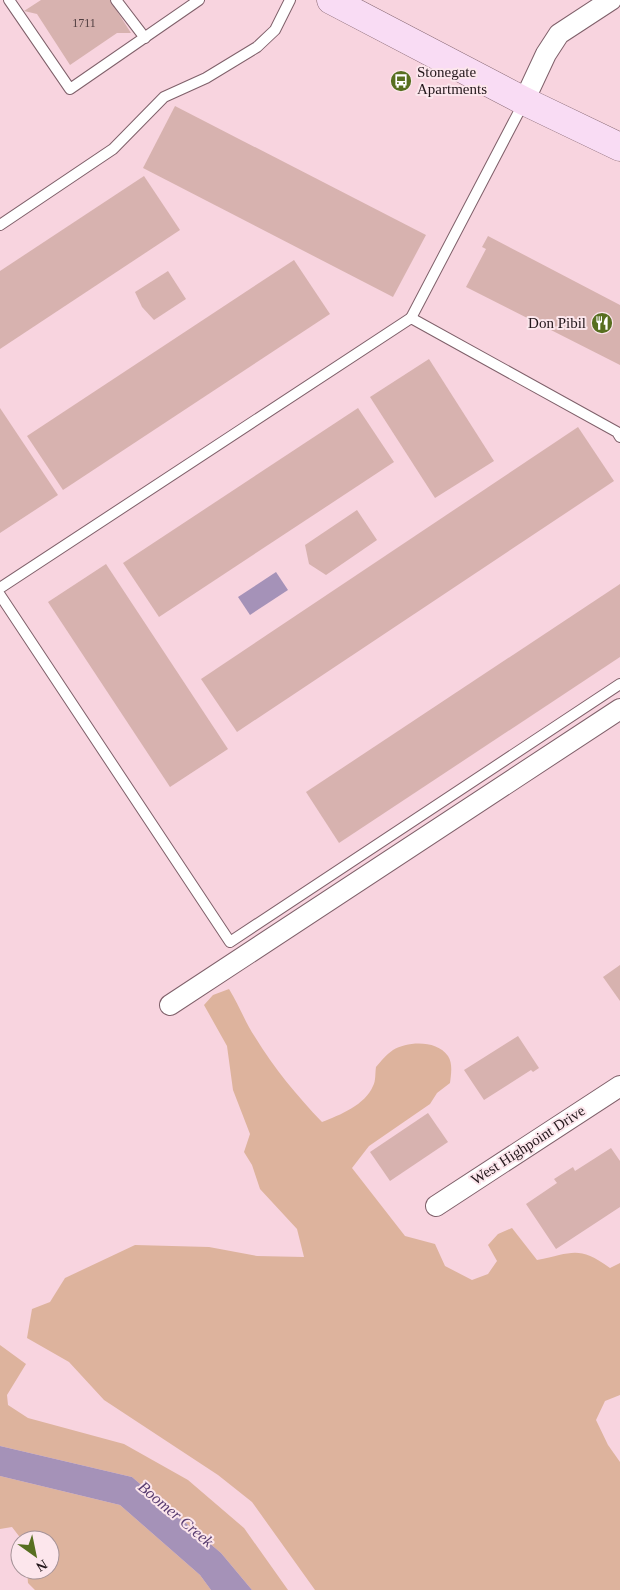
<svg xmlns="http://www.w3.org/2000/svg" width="620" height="1590" font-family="'Times New Roman',serif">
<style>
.green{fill:#ddb39d}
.water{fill:#a592b8}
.building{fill:#d7b2af}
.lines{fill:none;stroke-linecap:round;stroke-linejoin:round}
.service-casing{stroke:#7f606a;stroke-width:12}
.minor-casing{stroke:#7f606a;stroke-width:22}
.secondary-casing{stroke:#7f606a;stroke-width:29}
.service{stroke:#fff;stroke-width:10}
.minor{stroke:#fff;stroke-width:20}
.secondary{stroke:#f9dcf4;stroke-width:28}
.labels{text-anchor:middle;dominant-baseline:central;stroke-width:4;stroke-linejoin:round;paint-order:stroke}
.number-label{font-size:12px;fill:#503e40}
.poi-label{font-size:15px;fill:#23171b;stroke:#fce6ec;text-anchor:start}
.street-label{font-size:15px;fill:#23171b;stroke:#fce6ec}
.water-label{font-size:16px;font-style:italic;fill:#593d71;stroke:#fce6ec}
</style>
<rect width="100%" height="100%" fill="#f8d4df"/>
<!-- green -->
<g class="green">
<path d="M229 989C239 1005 245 1022 255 1037 274 1068 297 1096 322 1122 340 1115 365 1105 373 1086 376 1081 375 1073 376 1067 381 1061 387 1054 393 1050 408 1041 437 1040 448 1056 453 1064 451 1074 450 1083L437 1093 430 1104 369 1146 352 1168 405 1236 435 1244 445 1266 472 1280 488 1274 497 1261 488 1245 498 1234 512 1228 537 1260C573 1253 578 1245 610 1268L620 1263V1395L605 1401 596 1420 608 1445 620 1462V1590H315L252 1502 218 1475 104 1400 69 1362 27 1338 32 1309 50 1302 65 1278 135 1245 209 1247 257 1256 304 1257 297 1229 260 1189 252 1165 244 1152 250 1134 233 1090 227 1046 204 1005 213 995Z"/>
<path d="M0 1345 26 1364 7 1395 8 1405 28 1418 124 1444 188 1480 244 1528 288 1590H252L221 1553 132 1477 0 1446Z"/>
<path d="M0 1476 120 1505 200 1575 211 1590H35L28 1583 27 1570H50V1540H22L12 1527 0 1529Z"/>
</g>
<!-- water -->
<g class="water">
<path d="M276 572 288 590 250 615 238 597Z"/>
<path d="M0 1446 132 1477 221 1553 252 1590H211L200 1575 120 1505 0 1476Z"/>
</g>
<!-- building -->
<g class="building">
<path d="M41 0H110L131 33H117L70 65 37 14 24 11Z"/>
<path d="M175 106 426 235 393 297 143 168Z"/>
<path d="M144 176 180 230 0 349V271Z"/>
<path d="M488 236 620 305V365L466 287 486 249 482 247Z"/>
<path d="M294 260 330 314 63 490 27 436Z"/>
<path d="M168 271 186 299 154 320 142 307 135 292Z"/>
<path d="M429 359 494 461 435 498 370 397Z"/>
<path d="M0 408 58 495 0 533Z"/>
<path d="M358 408 394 462 159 617 123 563Z"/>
<path d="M578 427 614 481 237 732 201 679Z"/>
<path d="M357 510 377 540 326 575 309 564 305 545Z"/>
<path d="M106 564 228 749 170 787 48 602Z"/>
<path d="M620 584V657L339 843 306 792Z"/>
<path d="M620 965V1001L603 977Z"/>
<path d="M518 1036 539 1068 533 1072 531 1070 484 1100 464 1070Z"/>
<path d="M428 1113 448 1142 390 1181 370 1152Z"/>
<path d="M611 1148 620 1161V1207L556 1249 526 1204 557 1183 554 1179 573 1167 575 1171Z"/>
</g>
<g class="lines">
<!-- service casing -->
<g class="service-casing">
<g id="service">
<path d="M9 0 70 89 199 0"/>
<path d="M116 0 145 38"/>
<path d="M0 225 113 149 164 97 206 78 257 47 275 30 290 0"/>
<path d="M411 318 524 102"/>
<path d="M0 588 411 318 617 432 620 437"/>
<path d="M0 595 230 942 620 684"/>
</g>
</g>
<!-- minor casing -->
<g class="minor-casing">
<g id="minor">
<path d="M524 101 546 54 559 34 611 0"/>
<path d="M170 1005 620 709"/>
<path d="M436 1206 620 1086"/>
</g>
</g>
<!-- secondary casing -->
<g class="secondary-casing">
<path id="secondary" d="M331 0 524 101 620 147"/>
</g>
<!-- service -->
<use href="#service" class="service"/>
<!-- minor -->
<use href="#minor" class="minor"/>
<!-- secondary -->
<use href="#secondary" class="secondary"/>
</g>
<!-- icons -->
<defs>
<g id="bus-disc" transform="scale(1.125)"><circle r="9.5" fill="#576f20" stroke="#fce6ec"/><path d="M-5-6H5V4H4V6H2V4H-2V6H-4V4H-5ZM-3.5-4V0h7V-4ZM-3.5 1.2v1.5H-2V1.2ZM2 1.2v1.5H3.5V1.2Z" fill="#fff"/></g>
<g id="restaurant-disc" transform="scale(1.125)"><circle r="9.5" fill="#576f20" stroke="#fce6ec"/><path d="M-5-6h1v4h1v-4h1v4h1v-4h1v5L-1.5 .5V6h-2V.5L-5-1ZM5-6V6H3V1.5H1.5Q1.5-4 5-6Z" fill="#fff"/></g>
</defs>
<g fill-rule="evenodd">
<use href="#bus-disc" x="401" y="81"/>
<use href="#restaurant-disc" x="602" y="323"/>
</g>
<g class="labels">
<!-- number labels -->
<g class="number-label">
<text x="84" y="23">1711</text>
</g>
<!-- poi labels -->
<g class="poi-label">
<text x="417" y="72">Stonegate<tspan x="417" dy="17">Apartments</tspan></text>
<text x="586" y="323" text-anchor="end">Don Pibil</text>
</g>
<!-- street labels -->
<g class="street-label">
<text transform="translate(528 1145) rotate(-33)">West Highpoint Drive</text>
</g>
<!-- water labels -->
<g class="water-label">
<text transform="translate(176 1514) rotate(40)">Boomer Creek</text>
</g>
</g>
<!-- north arrow -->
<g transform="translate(35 1555) rotate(147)"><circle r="24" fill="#fce6ec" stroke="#a59398"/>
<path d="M0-4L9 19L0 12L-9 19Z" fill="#576f20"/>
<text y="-8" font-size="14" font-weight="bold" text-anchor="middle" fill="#23171b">N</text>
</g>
</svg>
